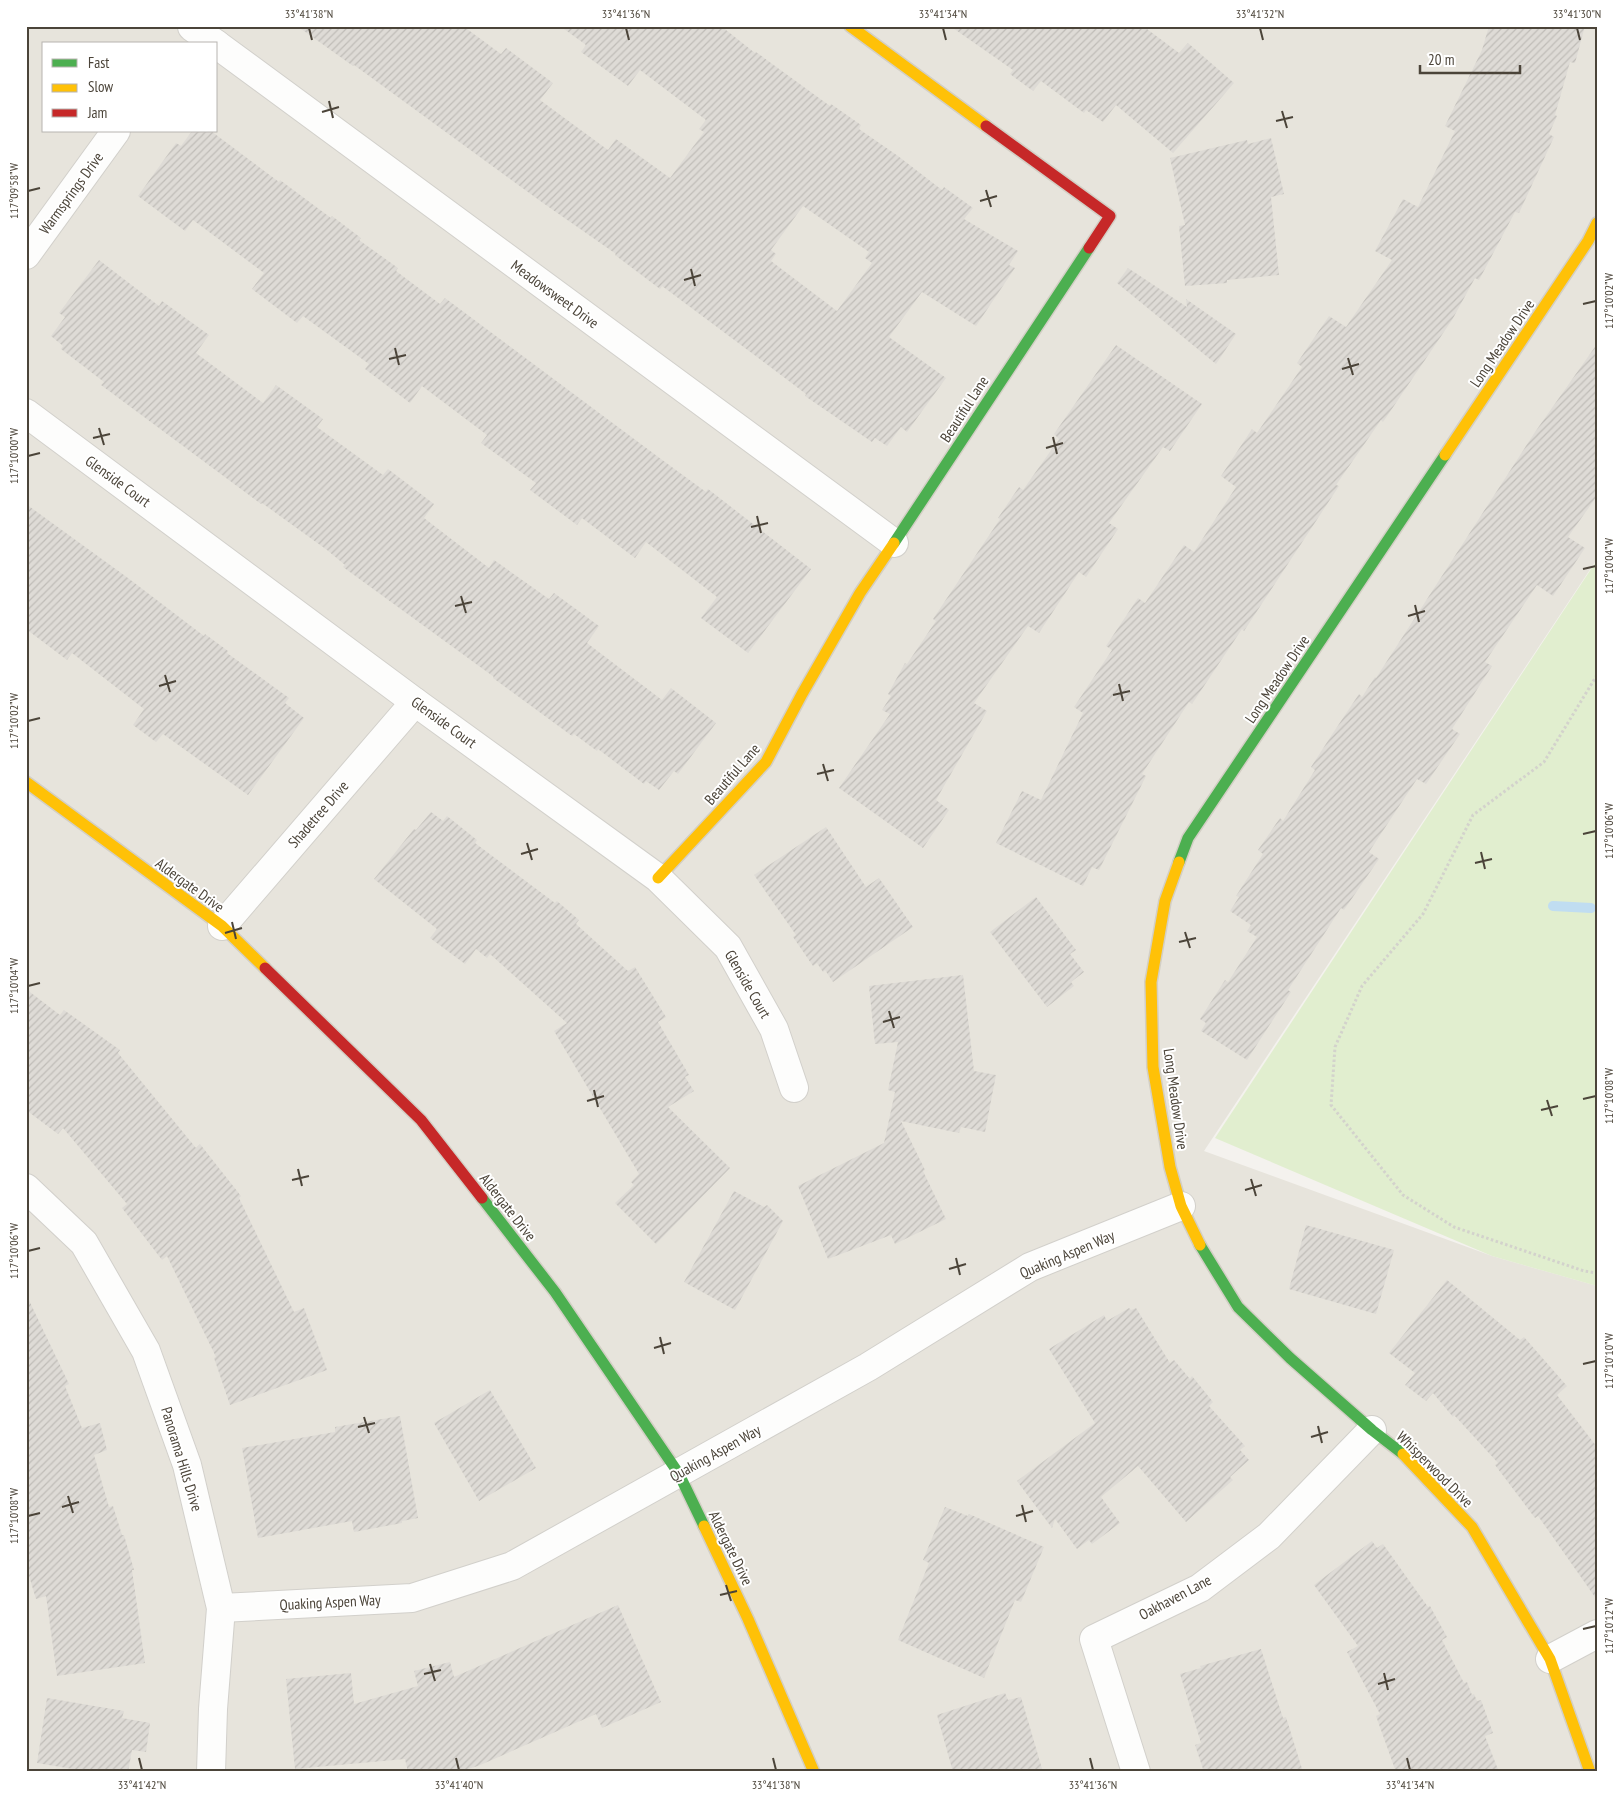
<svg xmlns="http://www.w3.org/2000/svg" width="1623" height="1798" font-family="'PT Sans Narrow',sans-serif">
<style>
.residential{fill:#e7e4dc;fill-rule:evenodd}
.green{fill:#e1eecf}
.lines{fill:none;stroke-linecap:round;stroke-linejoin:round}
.stream{stroke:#c0ddf1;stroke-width:10}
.building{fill:url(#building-hatch);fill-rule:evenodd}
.street-casing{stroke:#d2d0cb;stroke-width:30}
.fast-casing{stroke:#d3cfc5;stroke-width:14}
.slow-casing{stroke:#d3cfc5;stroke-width:14}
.jam-casing{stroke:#d3cfc5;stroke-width:14}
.path{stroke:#d3d2cc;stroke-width:3;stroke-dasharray:2.5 2.5;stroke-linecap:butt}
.street{stroke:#fdfdfc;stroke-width:28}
.fast{stroke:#4caf50;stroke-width:11}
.slow{stroke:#ffc107;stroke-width:11}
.jam{stroke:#c62828;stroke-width:11}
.ticks{fill:none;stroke:#4b4439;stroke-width:2}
.labels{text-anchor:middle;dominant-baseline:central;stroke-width:4;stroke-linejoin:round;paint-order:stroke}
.street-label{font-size:15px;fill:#4b4439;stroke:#fff}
.neatline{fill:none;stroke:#4b4439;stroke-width:2}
.ticks-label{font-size:12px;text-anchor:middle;fill:#4b4439}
</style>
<defs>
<pattern id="building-hatch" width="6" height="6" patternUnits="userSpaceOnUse" patternTransform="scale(1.25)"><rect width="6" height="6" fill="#dedbd6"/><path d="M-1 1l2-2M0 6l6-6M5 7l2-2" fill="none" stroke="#c0bdb8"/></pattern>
</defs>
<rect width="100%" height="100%" fill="#f4f2ee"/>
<!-- residential -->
<path class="residential" d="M26 26H1597V559L1204 1151 1492 1256 1597 1286V1772H26ZM44 44H216V131H44Z"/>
<!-- green -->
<path class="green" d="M1597 560V1286L1492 1256 1215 1138Z"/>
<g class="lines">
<!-- stream -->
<path class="stream" d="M1553 906 1591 908"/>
</g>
<!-- building -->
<g class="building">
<path d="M297 26H463L501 54 506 48 553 83 540 100 608 150 616 139 670 178 704 132 699 129 706 120 640 70 628 86 581 52 586 45 560 26H721L755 53 756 52 830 106 831 104 861 125 859 129 898 156 942 190 944 187 973 208 964 219 1018 251 1009 265 1015 268 976 326 922 292 889 337 946 378 907 432 901 427 887 446 875 438 872 442 805 396 806 394 753 354 662 286 660 289 615 255 616 254 543 203 354 65 353 66ZM803 206 869 252 865 258 872 263 837 311 771 261 776 254 771 250Z"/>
<path d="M950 26H1143L1179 53 1188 43 1234 83 1173 153 1116 105 1103 122 1086 110 1084 113 1041 81 1033 91 1010 74 1013 70Z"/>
<path d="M1489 26H1585L1575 63 1570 62 1555 115 1557 116 1549 134 1554 137 1519 213 1515 212 1479 280 1475 278 1452 320 1383 422 1381 420 1336 485 1339 486 1244 631 1242 629 1192 704 1189 702 1142 774 1146 776 1099 870 1092 867 1083 886 996 843 1022 791 1041 800 1083 713 1074 707 1112 650 1106 646 1138 598 1145 603 1184 545 1194 552 1236 487 1221 476 1252 429 1257 433 1302 367 1297 363 1329 316 1346 327 1392 260 1375 251 1403 199 1418 207 1455 131 1445 126 1482 50Z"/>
<path d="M192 131H211L279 182 280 180 331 218 332 216 361 238 359 240 398 268 396 271 440 304 445 298 665 462 706 492 708 489 811 569 748 653 701 618 717 597 646 542 635 558 582 518 577 525 530 490 536 483 481 443 487 435 422 386 410 403 365 369 369 364 303 316 297 323 252 289 264 273 193 220 185 231 138 196 176 143 181 146Z"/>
<path d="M1271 138 1284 194 1271 197 1279 275 1227 280V283L1185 286 1179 226 1185 225 1170 158 1247 140 1248 144Z"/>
<path d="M99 260 159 306 162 301 209 335 196 353 263 403 276 385 323 419 317 427 383 475 388 469 434 504 424 518 489 568 494 560 549 599 554 593 599 626 587 643 662 700 671 688 716 723 678 774 674 771 659 790 646 781 644 784 598 749 597 751 574 734 572 736 493 678 494 677 343 567 345 565 327 550 262 503 261 504 101 385 104 382 61 349 63 346 51 336 65 317 59 313Z"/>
<path d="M1128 268 1187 307 1186 299 1236 334 1216 364 1117 283Z"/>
<path d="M1597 344V496L1568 537 1585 548 1553 596 1537 585 1485 662 1492 666 1452 729 1460 734 1426 784 1417 779 1369 852 1379 859 1344 910 1341 908 1288 990 1291 992 1247 1060 1201 1031 1206 1023 1200 1019 1225 980 1228 982 1257 937 1247 931 1251 925 1230 911 1239 897 1236 896 1263 854 1258 850 1280 818 1283 821 1315 770 1311 767 1333 733 1359 694 1362 697 1375 677 1376 678 1535 432Z"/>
<path d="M1116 345 1202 404 1170 451 1163 447 1109 523 1118 529 1086 577 1079 572 1039 633 1028 626 974 703 987 711 936 800 949 810 923 848 839 788 890 714 882 710 891 696 888 694 905 663 907 664 936 621 933 619 1000 519 998 518 1019 487 1023 490 1059 439 1054 434Z"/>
<path d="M26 504 128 578 204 636 205 634 228 651 227 653 289 698 285 703 304 718 248 795 163 734 156 742 133 725 144 709 72 653 67 660 26 629Z"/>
<path d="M431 812 443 821 447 816 477 840 475 843 555 903 557 901 579 920 576 924 628 971 635 967 666 1017 658 1022 689 1075 685 1077 694 1091 668 1107 730 1168 656 1244 615 1203 634 1185 631 1182 639 1174 554 1031 567 1023 490 954 487 958 476 949 465 964 430 938 437 929 374 879 414 829 416 830Z"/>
<path d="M826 827 866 887 879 878 913 927 833 982 825 970 823 972 817 963 813 966 793 937 796 935 754 875Z"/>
<path d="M1036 897 1076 950 1070 954 1084 972 1071 982 1074 986 1047 1007 990 932Z"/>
<path d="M963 975 974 1071 996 1075 985 1132 961 1127 959 1133 901 1121 925 1170 923 1171 946 1219 895 1244 891 1235 828 1259 798 1186 884 1143 895 1092 888 1090 898 1042 875 1044 869 986Z"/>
<path d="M26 989 60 1015 64 1010 120 1050 118 1053 196 1148 200 1144 241 1196 239 1198 294 1312 304 1308 327 1370 230 1405 214 1358 216 1357 167 1256 162 1260 122 1208 127 1204 63 1128 58 1134 26 1110Z"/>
<path d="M734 1191 764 1207 767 1205 783 1221 735 1310 684 1282Z"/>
<path d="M1306 1225 1394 1250 1376 1314 1289 1289Z"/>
<path d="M1447 1280 1520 1340 1524 1337 1567 1386 1557 1395 1597 1447V1600L1538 1516 1535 1518 1495 1465 1498 1463 1454 1415 1453 1417 1433 1393 1426 1401 1405 1385 1415 1373 1389 1353Z"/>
<path d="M26 1294 69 1384 65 1386 82 1428 100 1423 107 1450 94 1455 109 1507 113 1506 122 1535H124L134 1570H132L145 1663 57 1676 46 1596 36 1599 26 1566Z"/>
<path d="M1129 1308 1131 1310 1136 1308 1170 1363 1174 1360 1190 1379 1192 1376 1213 1402 1209 1406 1245 1446 1240 1450 1249 1460 1230 1477 1233 1480 1186 1522 1138 1466 1101 1497 1120 1523 1092 1544 1089 1540 1077 1549 1055 1519 1052 1528 1017 1481 1095 1423 1049 1349 1104 1315 1107 1321Z"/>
<path d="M490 1390 536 1468 479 1501 434 1423Z"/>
<path d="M400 1416 418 1518 402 1521V1523L354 1532 352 1521 258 1538 242 1448 335 1432V1427Z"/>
<path d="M945 1507 968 1516 969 1514 1044 1547 1021 1602 1015 1600 984 1678 898 1640 929 1563 923 1560Z"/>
<path d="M1372 1541 1377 1548 1383 1544 1428 1607 1430 1606 1447 1637 1442 1640 1464 1683 1467 1682 1472 1695 1474 1694 1477 1701 1481 1700 1493 1733 1485 1736 1499 1772H1396L1376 1716 1380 1714 1347 1652 1358 1646 1314 1585Z"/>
<path d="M618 1605 661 1702 602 1728 596 1714 478 1766 457 1772H408L405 1759 295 1769 286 1679 351 1673 354 1704 418 1686 414 1671 450 1662 454 1677Z"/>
<path d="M1261 1649 1283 1718 1286 1717 1303 1772H1204L1195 1745 1201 1743 1180 1674 1201 1668 1200 1666Z"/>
<path d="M1005 1693 1008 1700 1021 1697 1043 1772H953L937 1715Z"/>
<path d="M47 1698 124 1711 122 1718 150 1723 146 1752 132 1750 128 1772H90L37 1763Z"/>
</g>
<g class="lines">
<!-- street casing -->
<g class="street-casing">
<g id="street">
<path d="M192 27 216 44"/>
<path d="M216 44 894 543"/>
<path d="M26 255 116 131"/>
<path d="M26 413 415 702 658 878 728 947 774 1029 794 1088"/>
<path d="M222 926 415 702"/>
<path d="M26 1188 84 1243 146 1351 187 1465 221 1608 213 1709 211 1772"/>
<path d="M221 1608 412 1598 512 1566 868 1367 1030 1267 1181 1206"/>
<path d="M1550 1659 1597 1634"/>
<path d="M1136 1772 1094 1639 1200 1588 1269 1536 1372 1430"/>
</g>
</g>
<!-- fast casing -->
<g class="fast-casing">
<g id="fast">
<path d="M894 543 1089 248"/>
<path d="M1179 862 1188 838 1445 455"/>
<path d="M482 1198 555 1292 679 1474 704 1526"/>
<path d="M1200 1245 1238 1307 1290 1358 1372 1430 1403 1454"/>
</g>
</g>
<!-- slow casing -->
<g class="slow-casing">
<g id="slow">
<path d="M850 26 986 126"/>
<path d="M1445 455 1588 241 1597 223"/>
<path d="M26 782 222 926 265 968"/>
<path d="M1179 862 1165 901 1151 982 1153 1067 1170 1167 1181 1206 1200 1245"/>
<path d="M658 878 766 762 802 694 860 593 894 543"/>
<path d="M1403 1454 1472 1527 1550 1659 1590 1772"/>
<path d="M704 1526 748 1619 814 1772"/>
</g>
</g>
<!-- jam casing -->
<g class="jam-casing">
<g id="jam">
<path d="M986 126 1110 216 1089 248"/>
<path d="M265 968 421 1120 482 1198"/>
</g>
</g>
<!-- path -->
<path class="path" d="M1597 675 1544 762 1473 815 1423 914 1362 986 1335 1047 1331 1105 1403 1195 1454 1227 1584 1271 1597 1273"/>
<!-- street -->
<use href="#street" class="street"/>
<!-- fast -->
<use href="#fast" class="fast"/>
<!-- slow -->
<use href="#slow" class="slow"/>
<!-- jam -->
<use href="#jam" class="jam"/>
</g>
<!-- ticks -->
<path class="ticks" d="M309 28 312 40M626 28 629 40M943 28 946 40M1260 28 1263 40M1577 28 1580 40M329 101 333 118M1282 111 1287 128M322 112 339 107M1276 121 1293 117M986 190 991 207M28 191 40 188M980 201 997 196M691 269 695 286M684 280 701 275M1583 304 1596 301M395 348 399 365M1348 358 1353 375M389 359 406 355M1342 369 1359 364M99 428 104 445M1053 437 1057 454M93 438 110 434M1046 448 1063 443M28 456 40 453M757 516 761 533M751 527 768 523M1583 569 1596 566M461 596 466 613M1415 605 1419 622M455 606 472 602M1408 616 1425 611M165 675 170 692M1119 684 1123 701M159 686 176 681M1113 695 1130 691M28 721 40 718M823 764 828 781M817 774 834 770M1583 834 1596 831M527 843 532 860M1481 852 1485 869M521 854 538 849M1475 863 1492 859M232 922 236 939M1185 932 1190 948M225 933 242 928M1179 942 1196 938M28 986 40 983M889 1011 894 1028M883 1022 900 1017M594 1090 598 1107M1583 1099 1596 1096M1547 1100 1552 1116M587 1101 604 1096M1541 1110 1558 1106M298 1169 302 1186M1251 1179 1256 1196M292 1180 309 1176M1245 1190 1262 1185M28 1251 40 1248M956 1258 960 1275M949 1269 966 1264M660 1337 664 1354M654 1348 671 1343M1583 1364 1596 1361M364 1417 369 1433M1318 1426 1322 1443M358 1427 375 1423M1311 1437 1328 1432M68 1496 73 1513M1022 1505 1026 1522M62 1507 79 1502M28 1516 40 1513M1016 1516 1033 1511M726 1585 731 1601M720 1595 737 1591M1583 1629 1596 1626M430 1664 435 1681M1384 1673 1388 1690M424 1674 441 1670M1378 1684 1395 1679M139 1758 142 1770M456 1758 459 1770M773 1758 776 1770M1090 1758 1093 1770M1407 1758 1410 1770"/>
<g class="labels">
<!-- street labels -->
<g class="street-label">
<text transform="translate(71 193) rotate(-54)">Warmsprings Drive</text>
<text transform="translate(555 294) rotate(36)">Meadowsweet Drive</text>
<text transform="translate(1502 343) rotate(-56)">Long Meadow Drive</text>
<text transform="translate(964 409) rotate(-57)">Beautiful Lane</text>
<text transform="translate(118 481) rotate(36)">Glenside Court</text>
<text transform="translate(1277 679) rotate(-56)">Long Meadow Drive</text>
<text transform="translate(444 722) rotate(36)">Glenside Court</text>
<text transform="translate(732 774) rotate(-49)">Beautiful Lane</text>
<text transform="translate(318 814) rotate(-49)">Shadetree Drive</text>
<text transform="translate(190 885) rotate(36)">Aldergate Drive</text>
<text transform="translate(748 984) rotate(60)">Glenside Court</text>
<text transform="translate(1176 1099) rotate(82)">Long Meadow Drive</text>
<text transform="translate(508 1207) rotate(52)">Aldergate Drive</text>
<text transform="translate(1067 1254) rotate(-23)">Quaking Aspen Way</text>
<text transform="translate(715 1453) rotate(-29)">Quaking Aspen Way</text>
<text transform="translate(182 1459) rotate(73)">Panorama Hills Drive</text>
<text transform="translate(1435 1469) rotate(45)">Whisperwood Drive</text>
<text transform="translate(731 1548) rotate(64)">Aldergate Drive</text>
<text transform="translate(1175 1597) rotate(-28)">Oakhaven Lane</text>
<text transform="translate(330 1602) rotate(-3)">Quaking Aspen Way</text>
</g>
</g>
<!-- border -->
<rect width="1623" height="1798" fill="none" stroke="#ffffff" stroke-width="55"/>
<!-- legend -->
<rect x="42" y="42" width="175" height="90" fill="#ffffff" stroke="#b7b4b0"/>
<rect x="52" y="59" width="25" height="8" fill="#4caf50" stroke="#b7b4b0"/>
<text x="88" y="68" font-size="15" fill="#4b4439">Fast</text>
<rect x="52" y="84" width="25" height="8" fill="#ffc107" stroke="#b7b4b0"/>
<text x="88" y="92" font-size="15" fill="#4b4439">Slow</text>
<rect x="52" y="109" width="25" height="8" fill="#c62828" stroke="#b7b4b0"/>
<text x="88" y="118" font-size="15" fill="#4b4439">Jam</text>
<!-- scale -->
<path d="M1420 65v8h100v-8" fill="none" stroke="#4b4439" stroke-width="2.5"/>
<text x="1428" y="65" font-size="15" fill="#4b4439" stroke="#ffffff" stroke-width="4" paint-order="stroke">20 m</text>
<rect x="28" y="28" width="1568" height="1742" class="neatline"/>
<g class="ticks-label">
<text x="309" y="18">33°41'38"N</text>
<text x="626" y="18">33°41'36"N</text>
<text x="943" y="18">33°41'34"N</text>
<text x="1260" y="18">33°41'32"N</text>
<text x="1577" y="18">33°41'30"N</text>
<text transform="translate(14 191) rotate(-90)" y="4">117°09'58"W</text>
<text transform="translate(1609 301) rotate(-90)" y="4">117°10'02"W</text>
<text transform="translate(14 456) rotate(-90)" y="4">117°10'00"W</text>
<text transform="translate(1609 566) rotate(-90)" y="4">117°10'04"W</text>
<text transform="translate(14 721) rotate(-90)" y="4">117°10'02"W</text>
<text transform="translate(1609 831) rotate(-90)" y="4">117°10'06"W</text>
<text transform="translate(14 986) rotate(-90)" y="4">117°10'04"W</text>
<text transform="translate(1609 1096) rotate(-90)" y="4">117°10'08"W</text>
<text transform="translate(14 1251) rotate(-90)" y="4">117°10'06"W</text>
<text transform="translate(1609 1361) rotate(-90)" y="4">117°10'10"W</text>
<text transform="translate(14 1516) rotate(-90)" y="4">117°10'08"W</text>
<text transform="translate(1609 1626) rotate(-90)" y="4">117°10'12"W</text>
<text x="142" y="1789">33°41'42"N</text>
<text x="459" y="1789">33°41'40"N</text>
<text x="776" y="1789">33°41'38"N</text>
<text x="1093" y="1789">33°41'36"N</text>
<text x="1410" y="1789">33°41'34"N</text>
</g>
</svg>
